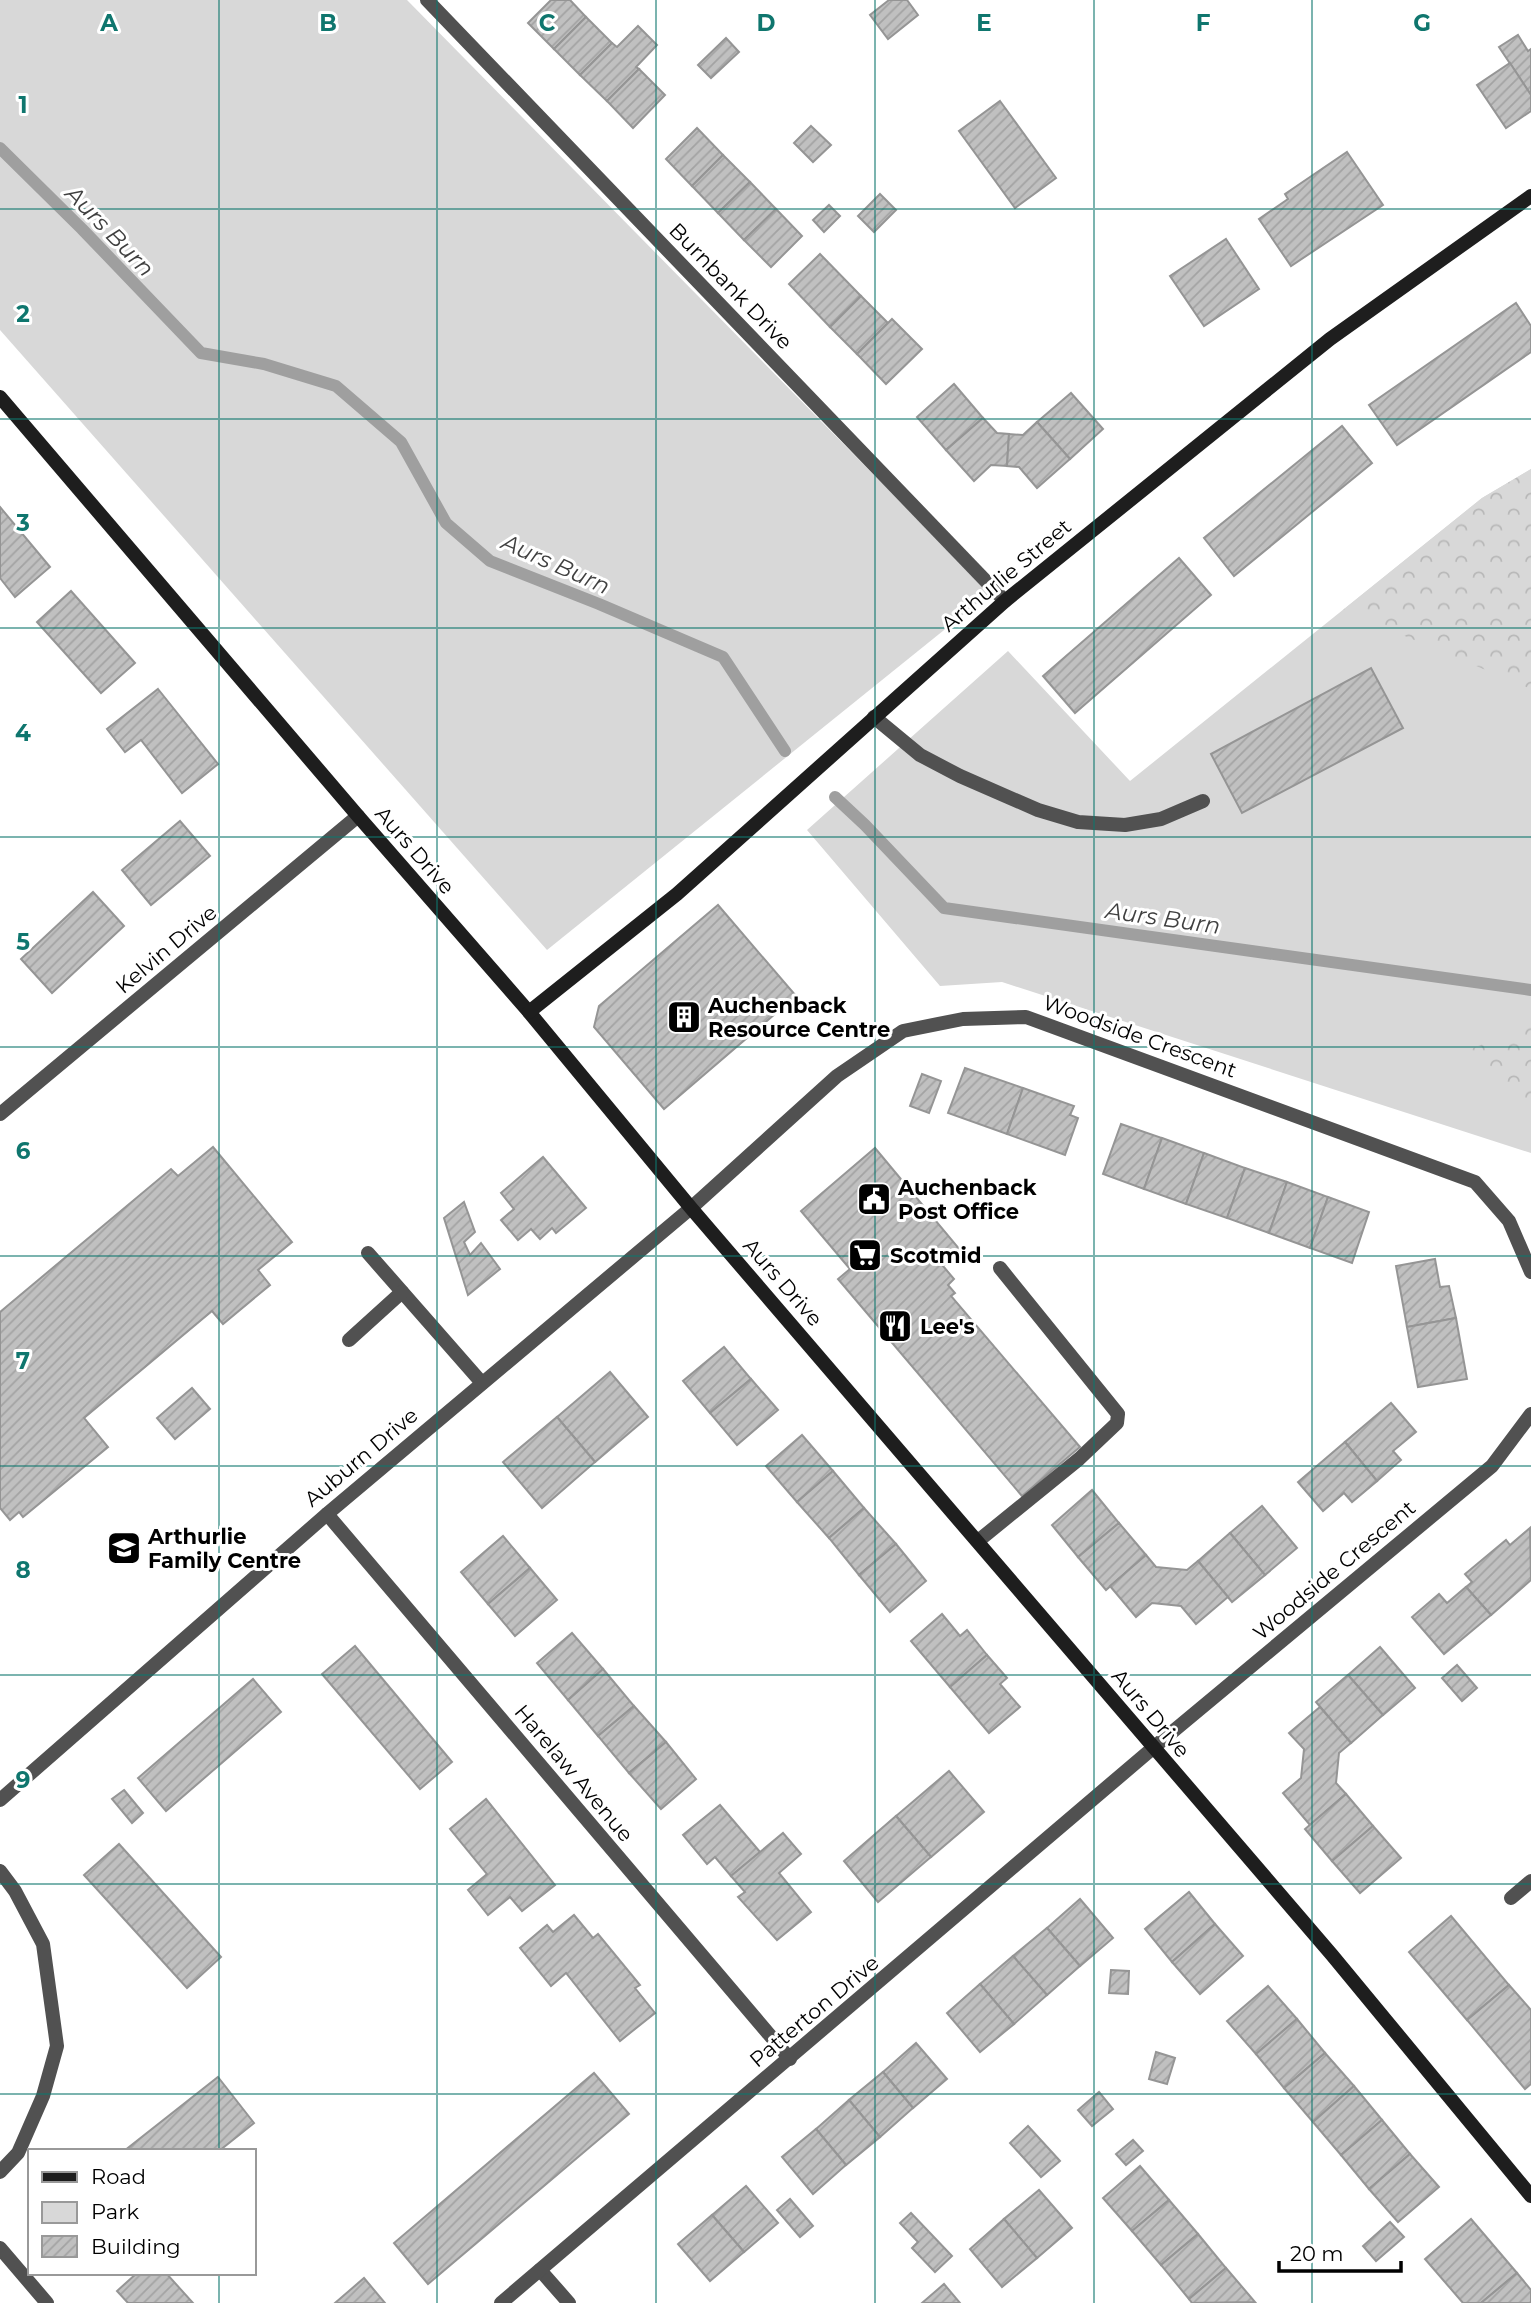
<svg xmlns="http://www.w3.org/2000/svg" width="1531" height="2303" font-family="Montserrat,sans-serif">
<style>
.green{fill:#d8d8d8}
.forest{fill:url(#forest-crowns)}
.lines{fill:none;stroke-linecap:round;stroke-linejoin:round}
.stream{stroke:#9f9f9f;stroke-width:12}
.building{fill:url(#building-hatch);stroke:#959595;stroke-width:2}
.lane{stroke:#515151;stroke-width:14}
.street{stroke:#515151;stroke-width:14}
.secondary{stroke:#1e1e1e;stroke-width:14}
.grid{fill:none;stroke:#0f766e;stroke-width:2;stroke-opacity:0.55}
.labels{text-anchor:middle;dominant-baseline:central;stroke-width:6;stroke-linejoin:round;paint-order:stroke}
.street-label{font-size:21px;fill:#000;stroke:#fff}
.poi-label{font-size:21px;font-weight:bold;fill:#000;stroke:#fff;text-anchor:start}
.water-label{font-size:23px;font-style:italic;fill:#404040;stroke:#fff}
.grid-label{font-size:23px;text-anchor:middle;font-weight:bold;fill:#0f766e;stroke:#fff;stroke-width:6;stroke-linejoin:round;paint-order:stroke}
</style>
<defs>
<pattern id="forest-crowns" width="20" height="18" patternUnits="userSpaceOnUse" patternTransform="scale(1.75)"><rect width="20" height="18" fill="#d8d8d8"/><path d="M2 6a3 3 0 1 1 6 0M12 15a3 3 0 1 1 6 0" fill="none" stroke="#b8b8b8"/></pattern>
<pattern id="building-hatch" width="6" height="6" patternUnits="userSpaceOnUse" patternTransform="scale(1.75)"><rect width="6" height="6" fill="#c0c0c0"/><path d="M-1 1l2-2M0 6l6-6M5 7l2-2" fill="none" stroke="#a3a3a3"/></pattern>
</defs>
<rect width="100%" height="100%" fill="#fff"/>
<!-- green -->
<g class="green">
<path d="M0 0H407L990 593 547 950 0 330Z"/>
<path d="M1531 469V1153L1002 982 940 986 807 830 1008 651 1130 781 1482 498Z"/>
</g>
<!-- forest -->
<g class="forest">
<path d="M1531 469V689L1343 610 1482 498Z"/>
<path d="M1531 1023V1112L1469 1050Z"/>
</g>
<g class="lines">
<!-- stream -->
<g class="stream">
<path d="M0 148 82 229 201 353 264 364 336 386 401 442 446 523 490 561 599 604 723 657 785 751"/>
<path d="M835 797 865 825 944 908 1531 990"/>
</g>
</g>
<!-- building -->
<g class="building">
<path d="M551 0H570L586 17 554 49 528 23Z"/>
<path d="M889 0H907L918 15 888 39 870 15Z"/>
<path d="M586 17 612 43 580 75 554 49Z"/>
<path d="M638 26 657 45 636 67 639 69 607 101 580 75 612 43 617 47Z"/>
<path d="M1518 35 1528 51 1531 49V95L1499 47Z"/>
<path d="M726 38 739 52 711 78 698 65Z"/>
<path d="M1510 63 1531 95V111L1506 128 1477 85Z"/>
<path d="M639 69 665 95 633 128 607 101Z"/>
<path d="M1000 101 1056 178 1015 208 959 131Z"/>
<path d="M811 126 831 145 813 162 794 143Z"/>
<path d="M697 128 723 155 692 186 666 159Z"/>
<path d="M1347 152 1383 205 1291 266 1259 219 1288 199 1285 194Z"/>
<path d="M723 155 750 182 718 213 692 186Z"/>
<path d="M750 182 776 209 744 240 718 213Z"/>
<path d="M880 194 896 210 874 232 858 216Z"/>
<path d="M829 205 840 216 824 232 813 220Z"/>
<path d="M776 209 802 236 771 267 744 240Z"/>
<path d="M1226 239 1259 289 1204 326 1170 276Z"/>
<path d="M820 254 861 296 830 327 789 284Z"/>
<path d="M861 296 888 323 857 354 830 327Z"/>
<path d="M1516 303 1531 326V352L1397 445 1369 405Z"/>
<path d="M892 319 922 349 886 384 857 354Z"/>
<path d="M954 384 983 418 946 450 917 417Z"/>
<path d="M1071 393 1103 429 1070 459 1037 422Z"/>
<path d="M983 418 997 433 1009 434 1007 466 991 465 974 481 946 450Z"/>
<path d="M1037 422 1070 459 1037 488 1019 467 1007 466 1009 434 1023 435Z"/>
<path d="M1342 426 1372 463 1234 576 1204 538Z"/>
<path d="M0 507 50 567 15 597 0 578Z"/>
<path d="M1179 558 1211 595 1075 713 1043 676Z"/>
<path d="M71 591 135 663 101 693 37 622Z"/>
<path d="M1371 668 1403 728 1242 813 1211 754Z"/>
<path d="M158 689 218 764 182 793 141 740 125 752 107 729Z"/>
<path d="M180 821 210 856 151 905 122 870Z"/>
<path d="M93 892 124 926 52 993 21 959Z"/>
<path d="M718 905 796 996 664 1109 594 1027 599 1006Z"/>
<path d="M965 1068 1023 1088 1007 1134 948 1113Z"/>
<path d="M922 1074 941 1081 929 1113 910 1106Z"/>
<path d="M1023 1088 1074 1106 1070 1115 1078 1118 1065 1155 1007 1134Z"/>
<path d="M1121 1124 1162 1138 1144 1189 1103 1174Z"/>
<path d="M1162 1138 1204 1153 1186 1204 1144 1189Z"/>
<path d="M213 1147 292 1242 258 1270 270 1285 223 1324 212 1311 84 1418 108 1447 23 1517 19 1512 10 1520 0 1508V1312L171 1169 178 1176Z"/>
<path d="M875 1148 961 1251 943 1266 954 1279 948 1285 955 1293 951 1296 1080 1447 1022 1496 838 1279 850 1269 801 1211Z"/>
<path d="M1204 1153 1245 1168 1227 1218 1186 1204Z"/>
<path d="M543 1157 586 1208 556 1233 552 1228 540 1239 531 1229 518 1240 501 1220 514 1209 501 1193Z"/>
<path d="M1245 1168 1287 1182 1269 1233 1227 1218Z"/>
<path d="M1287 1182 1328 1197 1310 1248 1269 1233Z"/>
<path d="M1328 1197 1369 1212 1352 1263 1310 1248Z"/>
<path d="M464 1202 475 1232 464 1242 470 1255 481 1243 500 1269 468 1295 444 1218Z"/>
<path d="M1435 1259 1440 1287 1449 1286 1456 1318 1407 1327 1396 1266Z"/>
<path d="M1456 1318 1467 1379 1418 1387 1407 1327Z"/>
<path d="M724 1347 751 1379 710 1413 683 1381Z"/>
<path d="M610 1372 648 1417 595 1462 557 1417Z"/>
<path d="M751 1379 778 1410 737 1445 710 1413Z"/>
<path d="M192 1388 210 1409 175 1439 157 1418Z"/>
<path d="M1391 1403 1416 1432 1393 1451 1401 1460 1377 1481 1345 1442Z"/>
<path d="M557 1417 595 1462 542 1508 503 1462Z"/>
<path d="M802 1435 833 1471 797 1502 766 1466Z"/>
<path d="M1345 1442 1377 1481 1352 1502 1344 1493 1323 1511 1298 1482Z"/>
<path d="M833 1471 864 1508 829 1538 797 1502Z"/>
<path d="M1092 1490 1119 1523 1078 1557 1052 1525Z"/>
<path d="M1262 1506 1297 1548 1265 1575 1230 1533Z"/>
<path d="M864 1508 896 1544 859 1575 829 1538Z"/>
<path d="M1119 1523 1146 1555 1106 1590 1078 1557Z"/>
<path d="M1530 1528 1531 1580 1491 1615 1466 1587 1472 1582 1465 1574 1506 1540 1510 1545Z"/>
<path d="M1230 1533 1265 1575 1232 1602 1198 1561Z"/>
<path d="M503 1536 530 1568 488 1604 461 1572Z"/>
<path d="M896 1544 926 1581 890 1612 859 1575Z"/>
<path d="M1146 1555 1156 1567 1187 1570 1198 1561 1228 1597 1196 1624 1181 1606 1152 1603 1136 1617 1110 1586Z"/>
<path d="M530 1568 557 1600 515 1636 488 1604Z"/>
<path d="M1466 1587 1491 1615 1444 1654 1412 1617 1439 1594 1447 1603Z"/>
<path d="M942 1614 960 1636 967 1630 987 1655 950 1687 911 1641Z"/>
<path d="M572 1633 603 1669 568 1700 537 1663Z"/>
<path d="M355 1646 452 1762 420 1789 322 1674Z"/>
<path d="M1380 1647 1415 1688 1383 1715 1348 1675Z"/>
<path d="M987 1655 1007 1678 1000 1684 1020 1707 989 1733 950 1687Z"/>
<path d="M1457 1665 1477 1688 1462 1701 1442 1678Z"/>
<path d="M603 1669 634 1706 598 1736 568 1700Z"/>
<path d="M1348 1675 1383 1715 1351 1743 1316 1702Z"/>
<path d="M253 1679 281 1712 166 1811 138 1778Z"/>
<path d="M634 1706 666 1742 629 1773 598 1736Z"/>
<path d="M1320 1707 1351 1743 1339 1753 1336 1783 1346 1794 1310 1825 1283 1793 1301 1778 1304 1749 1289 1733Z"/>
<path d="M666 1742 696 1779 661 1809 629 1773Z"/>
<path d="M949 1771 984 1812 931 1857 896 1816Z"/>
<path d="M124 1790 143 1813 132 1823 112 1799Z"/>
<path d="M1346 1794 1373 1826 1332 1861 1305 1829Z"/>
<path d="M486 1799 555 1885 522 1911 510 1897 488 1915 468 1890 487 1874 450 1829Z"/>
<path d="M720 1805 760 1852 731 1876 715 1857 707 1864 683 1835Z"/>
<path d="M896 1816 931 1857 878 1902 844 1861Z"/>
<path d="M1373 1826 1401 1858 1360 1893 1332 1861Z"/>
<path d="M783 1833 801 1854 779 1873 811 1912 777 1940 738 1897 745 1892 731 1876Z"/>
<path d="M119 1844 221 1957 187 1988 84 1875Z"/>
<path d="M1189 1892 1215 1924 1172 1962 1145 1929Z"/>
<path d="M1080 1899 1113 1938 1080 1966 1047 1928Z"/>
<path d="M574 1915 593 1938 598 1934 640 1985 635 1988 655 2013 620 2041 566 1973 551 1986 520 1948 547 1925 553 1932Z"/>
<path d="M1451 1916 1509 1985 1467 2020 1409 1952Z"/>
<path d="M1215 1924 1243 1956 1200 1994 1172 1962Z"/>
<path d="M1047 1928 1080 1966 1047 1995 1013 1956Z"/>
<path d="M1013 1956 1047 1995 1014 2024 980 1984Z"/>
<path d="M1111 1970 1129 1971 1128 1994 1109 1993Z"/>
<path d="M980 1984 1014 2024 980 2052 947 2013Z"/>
<path d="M1509 1985 1531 2010V2084L1525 2089 1467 2020Z"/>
<path d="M1268 1986 1297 2019 1256 2054 1227 2021Z"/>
<path d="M1297 2019 1325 2053 1284 2088 1256 2054Z"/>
<path d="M916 2043 947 2079 913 2108 883 2072Z"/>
<path d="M1156 2052 1175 2058 1167 2084 1149 2079Z"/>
<path d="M1325 2053 1354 2086 1313 2122 1284 2088Z"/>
<path d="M883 2072 913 2108 880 2137 849 2100Z"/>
<path d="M594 2073 629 2114 428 2284 394 2243Z"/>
<path d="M218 2077 254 2123 219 2151H124Z"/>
<path d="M1354 2086 1382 2120 1341 2155 1313 2122Z"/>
<path d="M1099 2092 1113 2109 1092 2126 1078 2110Z"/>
<path d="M849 2100 880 2137 846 2165 816 2129Z"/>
<path d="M1382 2120 1410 2154 1369 2189 1341 2155Z"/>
<path d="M1028 2126 1060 2161 1041 2177 1010 2143Z"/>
<path d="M816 2129 846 2165 813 2194 782 2157Z"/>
<path d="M1133 2140 1143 2151 1126 2165 1116 2154Z"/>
<path d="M1410 2154 1439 2187 1398 2222 1369 2189Z"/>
<path d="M1140 2166 1169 2200 1132 2231 1103 2198Z"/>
<path d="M746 2186 778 2223 744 2252 712 2215Z"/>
<path d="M1039 2190 1072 2228 1037 2258 1004 2219Z"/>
<path d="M790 2199 813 2226 800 2237 777 2210Z"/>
<path d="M1169 2200 1198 2234 1161 2265 1132 2231Z"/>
<path d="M911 2213 952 2256 935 2272 912 2248 918 2242 900 2223Z"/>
<path d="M712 2215 744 2252 710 2281 678 2244Z"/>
<path d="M1004 2219 1037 2258 1002 2287 970 2249Z"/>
<path d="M1471 2219 1517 2273 1481 2303H1463L1425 2259Z"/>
<path d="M1390 2222 1404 2237 1376 2261 1363 2246Z"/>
<path d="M1198 2234 1226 2268 1189 2299 1161 2265Z"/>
<path d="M1226 2268 1255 2302 1192 2303 1189 2299Z"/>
<path d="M137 2273H166L193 2303H128L117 2291Z"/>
<path d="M1517 2273 1531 2290V2303H1481Z"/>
<path d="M364 2278 385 2303H335Z"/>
<path d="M944 2284 960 2303H922Z"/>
</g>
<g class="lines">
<!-- lane -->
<g class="lane">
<path d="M874 717 920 755 960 776 1038 810 1078 822 1125 825 1161 819 1203 801"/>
<path d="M368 1253 482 1383"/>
<path d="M349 1340 402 1292"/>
<path d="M978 1541 1079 1459 1117 1423 1118 1414 1000 1268"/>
<path d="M1511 1898 1531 1881"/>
</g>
<!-- street -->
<g class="street">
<path d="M427 0 1005 601"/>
<path d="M0 1114 358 816"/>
<path d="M327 1514 790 2059"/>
<path d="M0 1800 327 1514 691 1208 837 1076 903 1031 963 1019 1026 1017 1475 1182 1509 1221 1531 1272"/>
<path d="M0 1871 15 1891 43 1944 57 2046 43 2096 22 2144 18 2153 0 2172"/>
<path d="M0 2248 47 2303"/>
<path d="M540 2270 569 2303"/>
<path d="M501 2303 1153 1748 1492 1466 1531 1414"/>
</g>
<!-- secondary -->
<g class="secondary">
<path d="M0 397 358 816 529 1012 691 1208 1332 1955 1531 2196"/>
<path d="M529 1012 677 894 1005 601 1330 339 1531 196"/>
</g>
</g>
<!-- grid -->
<path class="grid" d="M219 0V2151M437 0V2303M656 0V2303M875 0V2303M1094 0V2303M1312 0V2303M0 209H1531M0 419H1531M0 628H1531M0 837H1531M0 1047H1531M0 1256H1531M0 1466H1531M0 1675H1531M0 1884H1531M0 2094H1531M219 2273V2303"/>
<!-- icons -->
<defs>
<g id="building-square" transform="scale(1.75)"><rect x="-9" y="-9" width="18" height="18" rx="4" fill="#000" stroke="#fff"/><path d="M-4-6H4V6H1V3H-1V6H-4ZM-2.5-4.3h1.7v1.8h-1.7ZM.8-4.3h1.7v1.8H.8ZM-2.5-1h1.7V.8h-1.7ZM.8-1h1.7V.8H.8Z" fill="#fff"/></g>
<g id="civic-square" transform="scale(1.75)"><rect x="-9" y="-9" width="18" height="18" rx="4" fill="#000" stroke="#fff"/><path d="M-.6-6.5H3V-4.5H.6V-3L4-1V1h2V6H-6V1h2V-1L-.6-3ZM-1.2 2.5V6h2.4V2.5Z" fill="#fff"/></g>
<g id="supermarket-square" transform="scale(1.75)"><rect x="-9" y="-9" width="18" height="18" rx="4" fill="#000" stroke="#fff"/><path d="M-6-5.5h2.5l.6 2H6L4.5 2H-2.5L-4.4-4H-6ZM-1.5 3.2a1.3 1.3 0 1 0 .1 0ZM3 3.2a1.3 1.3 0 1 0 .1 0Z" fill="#fff"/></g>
<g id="restaurant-square" transform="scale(1.75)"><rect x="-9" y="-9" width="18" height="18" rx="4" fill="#000" stroke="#fff"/><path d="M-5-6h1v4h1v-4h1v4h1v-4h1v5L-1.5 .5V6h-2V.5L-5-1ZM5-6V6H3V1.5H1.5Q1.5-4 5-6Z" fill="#fff"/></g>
<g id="school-square" transform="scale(1.75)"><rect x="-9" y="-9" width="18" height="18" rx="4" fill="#000" stroke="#fff"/><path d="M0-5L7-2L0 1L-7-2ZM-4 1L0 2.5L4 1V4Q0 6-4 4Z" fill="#fff"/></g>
</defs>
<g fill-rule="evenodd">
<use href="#building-square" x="684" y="1017"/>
<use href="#civic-square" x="874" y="1199"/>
<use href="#supermarket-square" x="865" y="1255"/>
<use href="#restaurant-square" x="895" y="1326"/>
<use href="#school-square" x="124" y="1548"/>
</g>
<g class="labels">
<!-- street labels -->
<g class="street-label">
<text transform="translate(731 286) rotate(46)">Burnbank Drive</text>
<text transform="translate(1006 575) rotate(-40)">Arthurlie Street</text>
<text transform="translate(415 850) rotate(49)">Aurs Drive</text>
<text transform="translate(166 949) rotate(-40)">Kelvin Drive</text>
<text transform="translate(1140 1036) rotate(20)">Woodside Crescent</text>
<text transform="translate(783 1282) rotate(49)">Aurs Drive</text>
<text transform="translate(361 1457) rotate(-40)">Auburn Drive</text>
<text transform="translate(1334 1570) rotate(-40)">Woodside Crescent</text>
<text transform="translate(1151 1713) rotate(50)">Aurs Drive</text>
<text transform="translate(574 1773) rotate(50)">Harelaw Avenue</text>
<text transform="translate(814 2011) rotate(-40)">Patterton Drive</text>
</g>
<!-- poi labels -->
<g class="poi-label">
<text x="708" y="1005">Auchenback<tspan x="708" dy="24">Resource Centre</tspan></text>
<text x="898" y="1187">Auchenback<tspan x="898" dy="24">Post Office</tspan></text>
<text x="890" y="1255">Scotmid</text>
<text x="920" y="1326">Lee's</text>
<text x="148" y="1536">Arthurlie<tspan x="148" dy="24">Family Centre</tspan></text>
</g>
<!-- water labels -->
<g class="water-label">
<text transform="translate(110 231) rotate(46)">Aurs Burn</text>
<text transform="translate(556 564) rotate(24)">Aurs Burn</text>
<text transform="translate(1163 918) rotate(8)">Aurs Burn</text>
</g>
</g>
<g class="grid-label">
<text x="109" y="31">A</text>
<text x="328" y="31">B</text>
<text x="547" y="31">C</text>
<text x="766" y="31">D</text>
<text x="984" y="31">E</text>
<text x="1203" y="31">F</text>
<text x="1422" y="31">G</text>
<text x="23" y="113">1</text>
<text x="23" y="322">2</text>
<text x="23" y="531">3</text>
<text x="23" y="741">4</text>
<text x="23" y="950">5</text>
<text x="23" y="1159">6</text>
<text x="23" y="1369">7</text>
<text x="23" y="1578">8</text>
<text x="23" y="1788">9</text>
</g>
<!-- legend -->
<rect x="28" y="2149" width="228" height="126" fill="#ffffff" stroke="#999999" stroke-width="2"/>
<rect x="42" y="2172" width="35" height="10" fill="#1e1e1e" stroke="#999999" stroke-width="2"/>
<text x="91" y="2184" font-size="21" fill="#000000">Road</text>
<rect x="42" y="2202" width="35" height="21" fill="#d8d8d8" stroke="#999999" stroke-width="2"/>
<text x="91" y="2219" font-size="21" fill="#000000">Park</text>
<rect x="42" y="2236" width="35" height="21" fill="url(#building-hatch)" stroke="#999999" stroke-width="2"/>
<text x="91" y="2254" font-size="21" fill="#000000">Building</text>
<!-- scale -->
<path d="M1279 2261v10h122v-10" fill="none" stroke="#000000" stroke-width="3.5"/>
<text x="1290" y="2261" font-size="21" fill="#000000" stroke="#ffffff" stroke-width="5" paint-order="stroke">20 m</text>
</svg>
